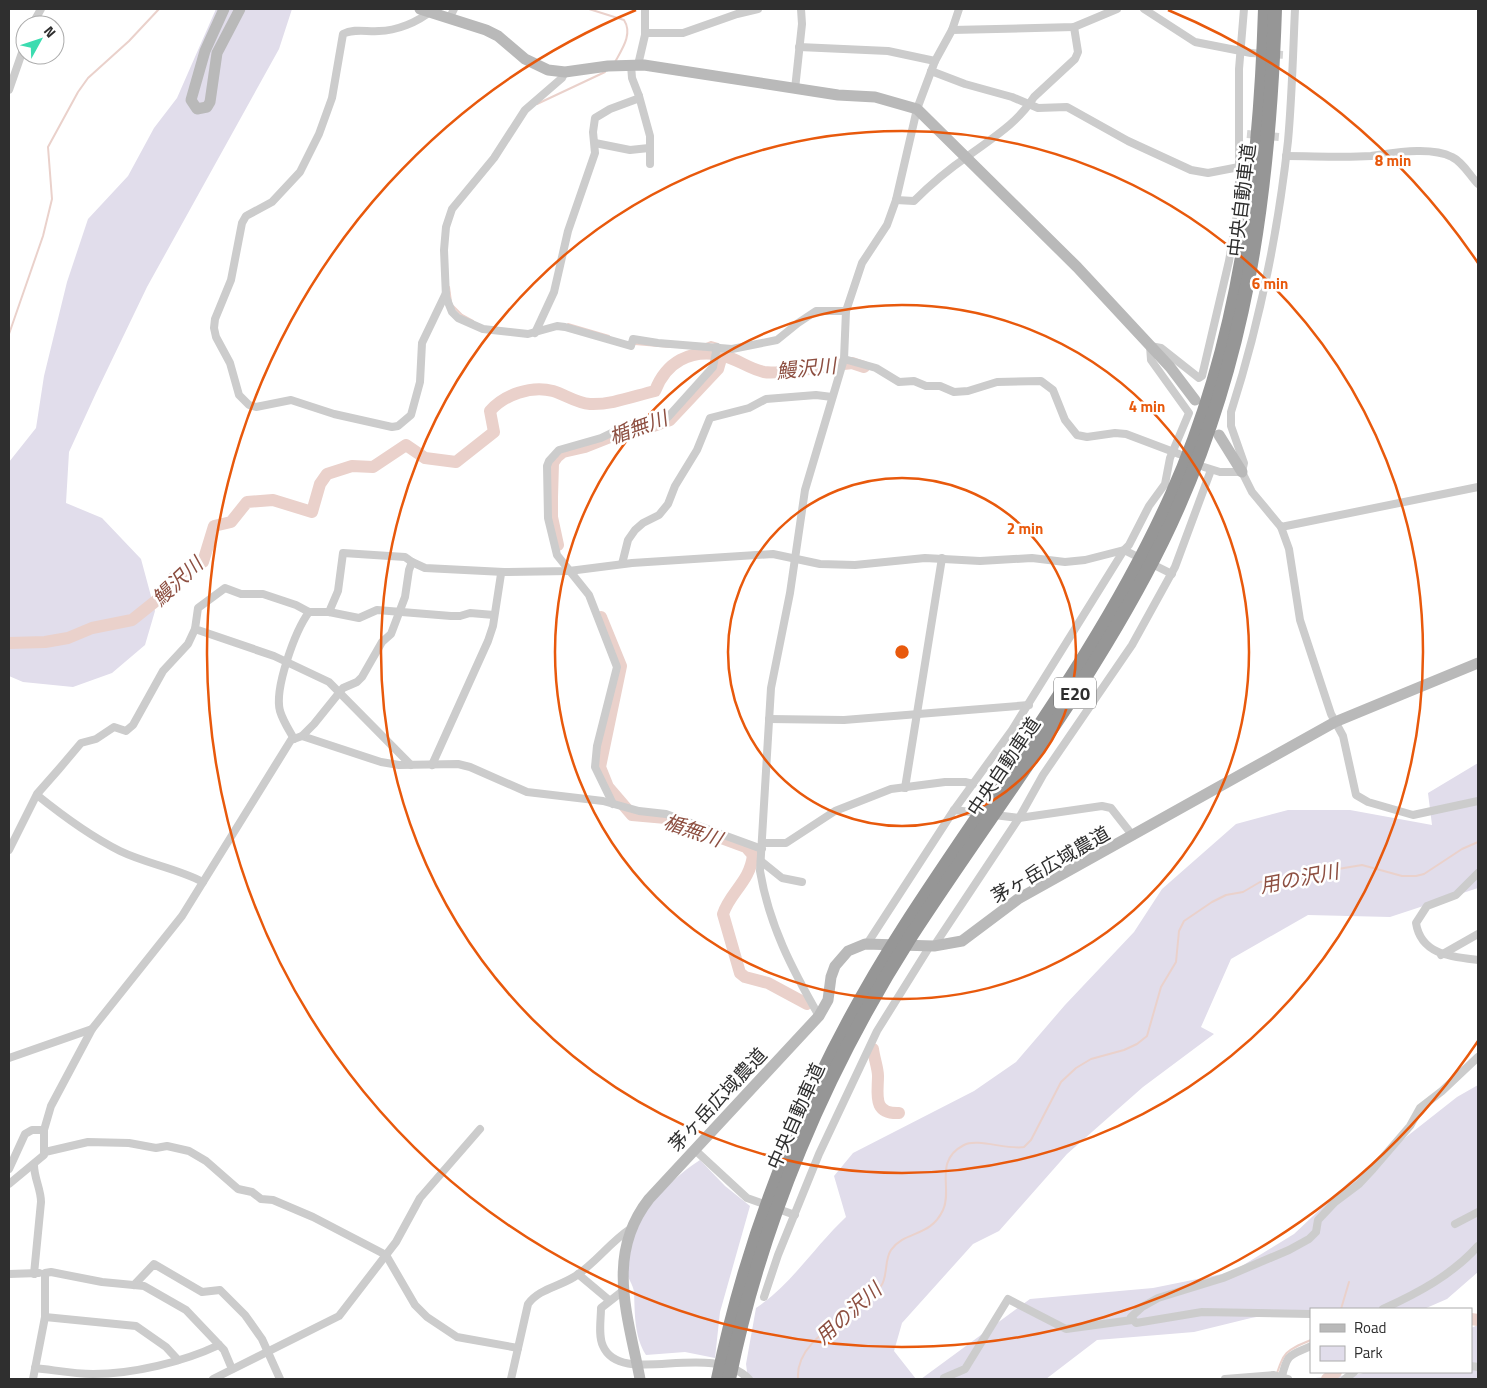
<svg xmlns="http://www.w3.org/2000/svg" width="1487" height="1388" font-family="'Titillium Web','Noto Sans JP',sans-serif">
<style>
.green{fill:#e1ddeb}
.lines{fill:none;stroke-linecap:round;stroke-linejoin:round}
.stream{stroke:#ead1cb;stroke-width:2}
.river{stroke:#ead1cb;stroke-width:12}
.street-tunnel{stroke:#d5d5d5;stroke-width:8;stroke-dasharray:8 4;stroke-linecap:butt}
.street{stroke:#ccc;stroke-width:8}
.secondary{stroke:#b9b9b9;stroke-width:11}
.highway{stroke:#969696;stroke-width:14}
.ring{fill:none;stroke:#e8590c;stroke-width:2.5}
.labels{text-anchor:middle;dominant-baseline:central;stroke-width:5;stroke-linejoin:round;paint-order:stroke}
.shield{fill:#fff;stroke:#6d6d6d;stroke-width:1}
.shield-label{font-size:18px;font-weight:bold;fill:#2f2f2f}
.street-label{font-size:19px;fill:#2f2f2f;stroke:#fff}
.water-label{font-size:20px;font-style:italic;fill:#8d4f41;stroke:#fff}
.centre{fill:#e8590c;stroke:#fff;stroke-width:2.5}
.ring-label{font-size:15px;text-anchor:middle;font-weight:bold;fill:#e8590c;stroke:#fff;stroke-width:5;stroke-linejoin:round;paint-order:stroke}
</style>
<rect width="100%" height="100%" fill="#fff"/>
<!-- green -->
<g class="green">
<path d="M216 9H292L279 49 147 287 96 393 69 452 66 503 102 518 141 559 155 611 145 645 112 673 73 687 23 682 9 676V462L36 428 44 376 67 282 88 219 128 176 154 128 177 98Z"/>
<path d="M1478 763V888L1390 917 1308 915 1231 959 1201 1027 1214 1034 1143 1087 1067 1154 999 1231 973 1244 902 1323 894 1351 916 1379H748L746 1364 756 1308C791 1285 815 1246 846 1217L834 1176 853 1153 974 1091 1016 1062 1065 1005 1134 932 1162 889 1236 824 1288 810H1350L1432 825 1428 793Z"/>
<path d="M1478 1085V1272L1447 1299 1424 1309H1311V1313L1289 1311 1251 1318 1194 1332 1097 1340 1046 1379H921L1030 1299 1153 1288 1232 1272 1294 1234 1349 1182 1457 1097Z"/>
<path d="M700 1160 725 1186 750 1206 720 1312 715 1358 685 1352 646 1355C634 1336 635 1314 634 1292 633 1283 625 1275 626 1267 631 1220 662 1185 700 1160Z"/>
<path d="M1478 1325V1379H1304L1360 1374 1366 1372H1471V1328Z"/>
</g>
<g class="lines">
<!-- stream -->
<g class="stream">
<path d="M589 9 624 20C633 34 622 49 615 62"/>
<path d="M537 104 605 72"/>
<path d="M449 287 451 302"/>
<path d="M453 306 462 315 473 321"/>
<path d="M568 324 609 336"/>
<path d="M9 334 43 236 52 199 48 147 78 92 88 78 129 41 159 9"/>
<path d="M635 344 670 347"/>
<path d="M706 344 711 342 718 344"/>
<path d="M1341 1309 1349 1282"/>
<path d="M798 1379C795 1334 860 1317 881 1286 888 1277 884 1260 891 1250 905 1230 930 1238 943 1210 953 1189 933 1161 964 1145 977 1138 1007 1150 1024 1147L1031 1140 1061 1082 1076 1068 1091 1059 1124 1050 1137 1044 1147 1036 1161 987 1176 962 1179 931 1184 921 1212 902 1226 895 1243 892 1260 882 1313 877 1338 869 1362 865 1402 876H1416L1424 874 1462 849 1478 842"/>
<path d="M1275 1379C1284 1352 1284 1351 1311 1340"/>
</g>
<!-- river -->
<g class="river">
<path d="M558 545 552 517V497L553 463 557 457 563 452 585 447 633 428 653 426 670 420 718 369 722 355"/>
<path d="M601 617 621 666 600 767 608 787 632 815 666 818 681 823"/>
<path d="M9 643 45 642 68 638 92 628 132 620 162 596 175 576 203 562 214 526 231 522 247 502 273 500 312 512 320 484 327 474 352 466 373 467 406 445 425 458 456 462 494 432 490 411C504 395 531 385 553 391 566 395 576 403 590 404 611 405 634 396 655 391 666 362 690 349 721 355 736 358 749 369 764 372 781 375 832 365 852 363L864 367"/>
<path d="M700 830 746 847 753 855C750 882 730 892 723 914L740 973 745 977 768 983 807 1004"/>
<path d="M873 1049C874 1058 878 1068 878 1076 878 1094 872 1114 899 1113"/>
<path d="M1471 1319 1478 1320"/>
<path d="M1327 1379 1336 1372"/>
</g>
<!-- street-tunnel -->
<g class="street-tunnel">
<path d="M1251 53 1285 55"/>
<path d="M1247 134 1279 137"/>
</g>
<!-- street -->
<g class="street">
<path d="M1144 9 1195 42 1251 53"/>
<path d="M1295 9C1293 53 1292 97 1288 141 1278 232 1259 325 1231 412V426L1244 463 1242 472 1252 492 1281 527 1478 487"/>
<path d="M431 11C418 22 396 31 379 31 367 32 354 28 343 34L332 98 319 134 300 172 272 202 246 216 242 223 231 280 215 319 214 328 216 337 230 363 239 395 249 405 256 407 291 400 334 414 392 427 398 426 411 415 420 382 422 343 446 293"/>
<path d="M450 17 454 9"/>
<path d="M32 25 41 9"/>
<path d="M952 30 959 9"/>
<path d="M645 33H683L737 14 758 9"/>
<path d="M799 47 888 51 935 61"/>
<path d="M638 65 645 35V9"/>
<path d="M931 71 965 84 1012 97 1038 108 1067 107 1128 141 1191 170 1208 173 1239 167"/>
<path d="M565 72 562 78 525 110 494 158 452 209 446 227 444 250 446 297 452 312 458 318 483 329 528 334 557 326 565 327 631 346 633 339 658 343 732 349 777 340 798 323 816 311H846"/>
<path d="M795 89 802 24 801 9"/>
<path d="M9 90 25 44"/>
<path d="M639 96 650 136V164"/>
<path d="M595 143 630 150 649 148"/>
<path d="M1286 156C1314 156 1343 158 1371 156 1394 153 1430 146 1452 157 1463 162 1470 176 1478 184"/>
<path d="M896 200 914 201C931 184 949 169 968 156 991 139 1018 123 1034 97L1075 59 1078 52 1074 27"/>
<path d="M535 333 554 292 568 231 595 153 593 132 595 118 610 109 637 99 639 96 632 78 631 65"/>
<path d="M844 359 876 368 899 382 914 381 926 386H940L954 392 968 391 997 382 1041 381 1053 390 1065 420 1077 435 1087 437 1115 433 1126 434 1179 454"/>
<path d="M1204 467 1220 472H1242"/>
<path d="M1281 527 1289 549 1300 620 1331 714 1343 736 1356 795 1368 802 1413 815 1478 801"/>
<path d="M412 562 425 568 504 572"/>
<path d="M622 564 628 540 635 530 643 523 659 515 668 504 675 486 697 450 710 418 749 408 766 399 816 395 832 397"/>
<path d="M769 719 844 720 1029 705"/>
<path d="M302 736 381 762 399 765 458 764 470 767 527 792 603 801 639 811 666 814 762 849"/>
<path d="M294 739C289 730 283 721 280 711 274 689 295 631 309 612"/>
<path d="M411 765 329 682 274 656 195 629 198 608 225 588 241 594H263L296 605 309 612H329L359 618 377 610 451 616H460L470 613 494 615"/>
<path d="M432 765 488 641 493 626 501 574 504 572 569 571 632 563 773 554 820 564 855 565 925 558 980 561 1032 558 1065 562 1085 560 1124 550 1172 574"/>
<path d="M905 788 942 558"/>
<path d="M37 795C63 816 90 836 120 851 147 864 176 868 203 882"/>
<path d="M613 804 595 767 597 746 617 667 589 595 557 555 548 518 547 466 549 461 559 450 601 438 630 424 650 423 668 417 713 367 717 347"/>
<path d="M954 810 1019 818 1102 806 1111 808 1133 836"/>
<path d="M762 843H786L835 811 891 789 945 782H965L973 784"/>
<path d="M9 850 37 794 59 769 81 743 96 739 114 727 126 731 133 725 163 671 188 644 195 629"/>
<path d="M761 861 782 878 802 882"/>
<path d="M1478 873 1456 895 1427 906 1416 923C1421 955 1452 957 1478 960"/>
<path d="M867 944 954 810 1012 730 1124 550 1129 545 1149 506 1165 484 1170 458 1189 413 1151 360 1150 346 1161 348 1199 378 1202 376 1229 261 1236 221 1239 182V69L1244 9"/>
<path d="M934 946 1019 818 1043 775 1132 645 1175 567 1211 470"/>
<path d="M1441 955 1478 934"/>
<path d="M819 1016C792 969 769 925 760 871L771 688 790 593 805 490 844 359 846 311 862 263 887 225 896 200 917 109 935 61 952 30 1074 27 1117 9"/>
<path d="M9 1058 92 1029 182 916 291 740 302 736 314 724 343 688 357 682 362 677 382 642 391 634 405 597 409 570 412 562 405 557 343 553 338 591 329 612"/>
<path d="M695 1150 747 1198 795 1215"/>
<path d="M45 1152 88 1142 129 1143 156 1148 167 1146 189 1151 206 1161 238 1189 252 1192 261 1199 273 1200 313 1217 386 1255 415 1305 427 1317 457 1337 518 1348"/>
<path d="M34 1165C34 1178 41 1189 41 1202L34 1274"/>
<path d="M9 1169 25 1134 32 1130H44"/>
<path d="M9 1184 44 1155V1130L51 1106 92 1029"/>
<path d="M1455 1224 1478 1212"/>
<path d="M9 1274 39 1273"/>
<path d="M578 1274 609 1300"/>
<path d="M134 1285 154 1264 202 1292 220 1290 245 1315 262 1339 280 1379"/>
<path d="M624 1290 601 1308C601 1319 598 1336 603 1346 621 1388 709 1340 749 1379"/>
<path d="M764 1297 778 1255 819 1154 877 1031 930 946"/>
<path d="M1383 1309C1418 1293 1452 1275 1478 1246"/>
<path d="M1311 1314 1202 1312 1136 1323 1131 1317 1142 1307 1158 1298 1223 1278 1289 1250 1309 1239 1316 1232 1318 1220 1335 1202 1359 1184 1373 1169 1410 1126 1420 1108 1442 1091 1478 1057"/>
<path d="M45 1317 136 1326 166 1347 178 1360"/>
<path d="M1471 1366 1478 1367"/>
<path d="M35 1368C54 1370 74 1374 93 1374 133 1374 183 1362 219 1345"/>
<path d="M1282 1376C1288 1352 1290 1356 1311 1346"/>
<path d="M944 1378 965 1369 1008 1299 1066 1329 1132 1320"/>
<path d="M33 1379 45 1317V1273L51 1272 102 1282 144 1286 186 1310 224 1350 232 1369"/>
<path d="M213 1379 339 1316 396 1242 420 1198 480 1129"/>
<path d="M511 1379 528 1304C539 1289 558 1287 574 1277 595 1264 609 1243 630 1229"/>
<path d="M1225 1379 1274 1375 1288 1379"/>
<path d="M1345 1379 1354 1372"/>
</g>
<!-- secondary -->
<g class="secondary">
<path d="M224 9 205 51 191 100 197 109 207 107 210 102 217 53 240 9"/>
<path d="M420 9 486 30 498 36 525 59 548 70 565 72 608 66 644 65 838 95 875 97 917 109 1077 267 1170 367 1195 400"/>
<path d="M1219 435 1242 472"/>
<path d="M640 1379C628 1316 605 1255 649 1199L819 1016 828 1000 831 977 835 966 848 951 865 944 934 946 962 941 1018 899 1335 722 1478 663"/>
</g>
<!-- highway -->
<g class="highway">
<path d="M718 1379C751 1219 815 1066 903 929 995 785 1102 651 1172 494 1240 342 1260 174 1265 9"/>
<path d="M729 1379C761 1222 825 1071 911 936 996 805 1093 682 1162 542 1246 370 1269 198 1275 9"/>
</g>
</g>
<!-- distance rings -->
<g class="ring">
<circle cx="902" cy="652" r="174"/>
<circle cx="902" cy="652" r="347"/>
<circle cx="902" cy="652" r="521"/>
<path d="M1478 1041A695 695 0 1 1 636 10M1168 10A695 695 0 0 1 1478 263"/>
</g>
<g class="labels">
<!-- shield labels -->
<rect class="shield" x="1054" y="677.5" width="42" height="31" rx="4"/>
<g class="shield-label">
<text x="1075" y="693">E20</text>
</g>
<!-- street labels -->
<g class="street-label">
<text transform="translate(1241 200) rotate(-83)">中央自動車道</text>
<text transform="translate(1003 766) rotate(-56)">中央自動車道</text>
<text transform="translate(1050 864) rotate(-30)">茅ヶ岳広域農道</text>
<text transform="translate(717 1099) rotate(-47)">茅ヶ岳広域農道</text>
<text transform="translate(795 1116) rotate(-66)">中央自動車道</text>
</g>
<!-- water labels -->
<g class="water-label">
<text transform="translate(806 368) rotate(-6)">鰻沢川</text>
<text transform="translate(638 427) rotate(-20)">楯無川</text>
<text transform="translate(177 581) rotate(-43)">鰻沢川</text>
<text transform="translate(693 830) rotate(19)">楯無川</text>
<text transform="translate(1299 878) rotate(-11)">用の沢川</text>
<text transform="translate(848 1313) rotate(-42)">用の沢川</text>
</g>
</g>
<circle cx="902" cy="652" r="8" class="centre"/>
<g class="ring-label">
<text x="1393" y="166">8 min</text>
<text x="1270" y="289">6 min</text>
<text x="1147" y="412">4 min</text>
<text x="1025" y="534">2 min</text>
</g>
<!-- border -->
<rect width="1487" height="1388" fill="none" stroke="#2f2f2f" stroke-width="20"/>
<!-- legend -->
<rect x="1310" y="1308" width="162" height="65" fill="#ffffff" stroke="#acacac"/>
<rect x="1320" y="1324" width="25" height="8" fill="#b9b9b9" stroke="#acacac"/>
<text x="1354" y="1333" font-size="15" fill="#2f2f2f">Road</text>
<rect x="1320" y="1346" width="25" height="15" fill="#e1ddeb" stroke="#acacac"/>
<text x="1354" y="1358" font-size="15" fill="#2f2f2f">Park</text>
<!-- north arrow -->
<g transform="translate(40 40) rotate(50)"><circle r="24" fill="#ffffff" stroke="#acacac"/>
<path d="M0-4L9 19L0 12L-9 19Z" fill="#3bdcb0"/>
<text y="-8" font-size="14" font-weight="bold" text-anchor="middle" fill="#2f2f2f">N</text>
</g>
</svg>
